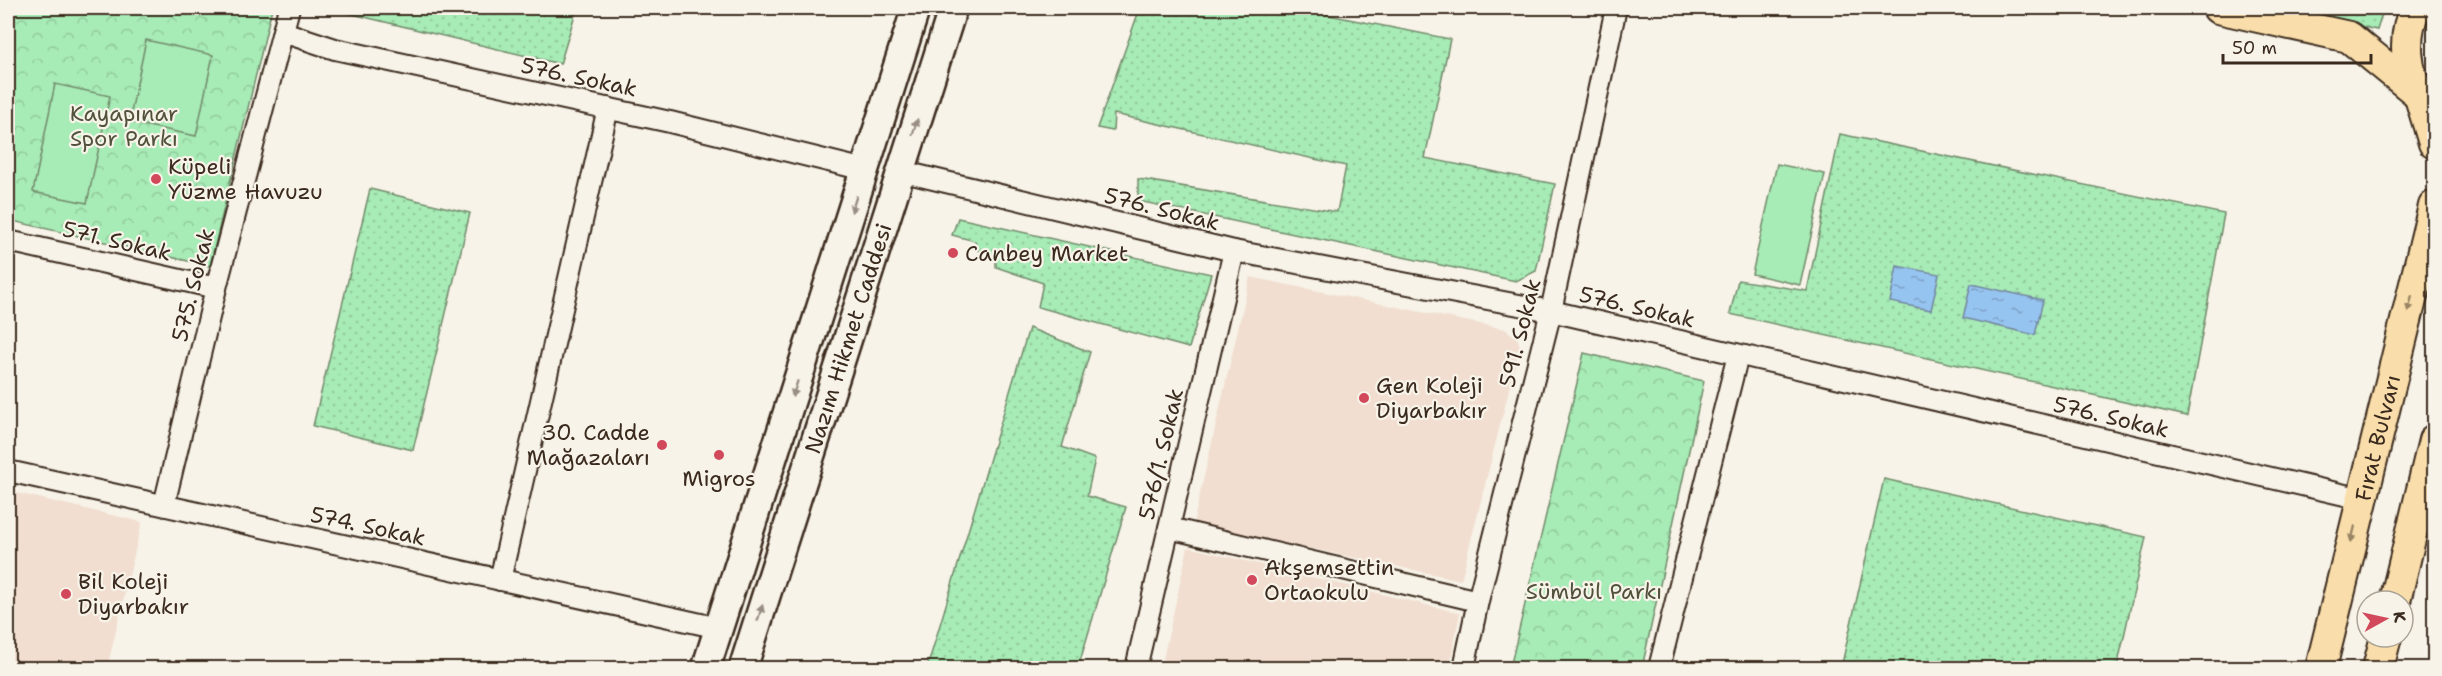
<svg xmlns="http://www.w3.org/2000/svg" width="2442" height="676" font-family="'Shantell Sans',sans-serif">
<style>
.built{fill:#f1ded0}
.grass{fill:url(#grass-dots);stroke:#718a6a;stroke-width:1.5}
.park{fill:url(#park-crowns);stroke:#718a6a;stroke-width:1.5}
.pitch{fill:#a7ebb6;stroke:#718a6a;stroke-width:1.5}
.water{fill:url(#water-ripples);stroke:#72869d;stroke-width:1.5}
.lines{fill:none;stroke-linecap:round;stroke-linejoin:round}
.street-casing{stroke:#3b2a1e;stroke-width:24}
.secondary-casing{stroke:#3b2a1e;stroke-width:32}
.primary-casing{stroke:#3b2a1e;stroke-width:34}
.street{stroke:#f7f3e8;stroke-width:20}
.secondary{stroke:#f7f3e8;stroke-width:27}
.primary{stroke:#f9deab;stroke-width:30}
.oneway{fill:#998e83}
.oneway2{fill:#9a8464}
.poi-dot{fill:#d1495b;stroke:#f7f3e8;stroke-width:2}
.labels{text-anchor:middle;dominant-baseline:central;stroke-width:4.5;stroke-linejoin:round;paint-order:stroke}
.street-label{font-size:22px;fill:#3b2a1e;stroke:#f7f3e8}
.park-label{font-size:22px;fill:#51513c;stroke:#f7f3e8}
.poi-label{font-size:22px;fill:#3b2a1e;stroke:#f7f3e8;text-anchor:start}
</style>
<defs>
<pattern id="grass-dots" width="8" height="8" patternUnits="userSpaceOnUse" patternTransform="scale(1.5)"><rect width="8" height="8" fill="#a7ebb6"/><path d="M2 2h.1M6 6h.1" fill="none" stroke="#91ca9c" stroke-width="1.8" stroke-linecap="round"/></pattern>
<pattern id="park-crowns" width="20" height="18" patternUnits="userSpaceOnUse" patternTransform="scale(1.5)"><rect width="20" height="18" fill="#a7ebb6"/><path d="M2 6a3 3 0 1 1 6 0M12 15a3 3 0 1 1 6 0" fill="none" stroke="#91ca9c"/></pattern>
<pattern id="water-ripples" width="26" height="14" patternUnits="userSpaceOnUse" patternTransform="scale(1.5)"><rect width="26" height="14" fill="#96c4f1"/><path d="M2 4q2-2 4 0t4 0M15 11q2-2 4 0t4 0" fill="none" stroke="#7c9fc3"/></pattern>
</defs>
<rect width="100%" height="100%" fill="#f7f3e8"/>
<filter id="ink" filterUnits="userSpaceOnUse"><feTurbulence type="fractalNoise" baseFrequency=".0167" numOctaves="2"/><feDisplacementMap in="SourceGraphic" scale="12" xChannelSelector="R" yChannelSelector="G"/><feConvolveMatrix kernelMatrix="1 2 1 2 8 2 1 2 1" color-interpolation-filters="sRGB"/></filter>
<g filter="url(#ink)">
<!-- built -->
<g class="built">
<path d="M1250 277 1505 329 1517 338 1520 346 1461 580 1193 524Z"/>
<path d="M8 491 142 522 107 668H20L8 666Z"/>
<path d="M1188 547 1460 613 1449 668H1161Z"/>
</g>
<!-- grass -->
<g class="grass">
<path d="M327 8H577L560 64Z"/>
<path d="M1140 8H1293L1450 39 1425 158 1555 184 1536 271 1516 281 1138 201V179L1337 212 1346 166 1114 114 1113 131 1097 128Z"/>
<path d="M2278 8H2384L2377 30Z"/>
<path d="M1840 134 2224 214 2187 416 1730 314 1738 280 1807 291Z"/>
<path d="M370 189 470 213 413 450 313 426Z"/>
<path d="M958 218 1211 274 1189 348 1038 307 1043 283 996 267V257L977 250 975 241 952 235Z"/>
<path d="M1029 328 1090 352 1062 447 1095 459 1087 496 1126 507 1078 668H927Z"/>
<path d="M1884 479 2146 537 2117 668H1841Z"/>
</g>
<!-- park -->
<g class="park">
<path d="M8 8H272L210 266 8 220Z"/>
<path d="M1584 353 1704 381 1642 668H1510Z"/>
</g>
<!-- pitch -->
<g class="pitch">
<path d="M146 40 213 55 196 136 129 122Z"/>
<path d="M55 84 110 96 87 203 33 192Z"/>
<path d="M1777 164 1825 174 1800 285 1752 274Z"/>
</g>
<!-- water -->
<g class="water">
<path d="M1897 266 1939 274 1931 310 1890 302Z"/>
<path d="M1971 284 2043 300 2035 335 1963 318Z"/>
</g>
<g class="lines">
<!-- street casing -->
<g class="street-casing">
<g id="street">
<path d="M283 32 335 49 670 122 865 170"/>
<path d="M900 171 1234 251 1551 311 2362 499"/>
<path d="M8 241 216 288"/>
<path d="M8 471 719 628"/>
<path d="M164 505 216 288 289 8"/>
<path d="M1169 528 1478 601"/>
<path d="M500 580 608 108"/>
<path d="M1136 668 1234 251"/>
<path d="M1464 668 1478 601 1551 311 1616 8"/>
<path d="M1659 668 1738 355"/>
</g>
</g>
<!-- secondary casing -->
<g class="secondary-casing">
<g id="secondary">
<path d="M706 668 916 8"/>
<path id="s1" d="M743 668 953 8"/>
</g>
</g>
<!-- primary casing -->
<g class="primary-casing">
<g id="primary">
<path d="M2218 8 2349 37 2419 94 2434 143"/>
<path d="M2416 8C2402 33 2405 73 2421 96"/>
<path d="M2395 601 2434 440"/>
<path id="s2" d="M2321 668 2434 206"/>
<path d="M2378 668 2386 637"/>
</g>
</g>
<!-- street -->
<use href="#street" class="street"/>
<!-- secondary -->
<use href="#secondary" class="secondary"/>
<!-- primary -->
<use href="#primary" class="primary"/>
</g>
<!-- one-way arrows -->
<defs><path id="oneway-solid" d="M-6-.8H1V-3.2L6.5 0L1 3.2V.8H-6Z" transform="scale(1.5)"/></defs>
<g class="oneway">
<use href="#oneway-solid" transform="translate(915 127) rotate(-72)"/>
<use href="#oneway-solid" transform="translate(854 204) rotate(108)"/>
<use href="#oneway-solid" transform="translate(795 389) rotate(108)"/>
<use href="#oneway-solid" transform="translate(760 613) rotate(-72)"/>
</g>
<g class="oneway2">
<use href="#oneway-solid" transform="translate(2410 304) rotate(104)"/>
<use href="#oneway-solid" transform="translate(2353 534) rotate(104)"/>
</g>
</g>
<!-- markers -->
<g class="poi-dot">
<circle cx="156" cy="179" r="6"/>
<circle cx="953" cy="253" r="6"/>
<circle cx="1364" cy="398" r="6"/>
<circle cx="662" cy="445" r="6"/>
<circle cx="719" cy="455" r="6"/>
<circle cx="1252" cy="580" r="6"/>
<circle cx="66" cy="594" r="6"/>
</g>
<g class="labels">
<!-- street labels -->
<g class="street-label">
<text transform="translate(579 77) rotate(12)">576. Sokak</text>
<text transform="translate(1162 209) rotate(14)">576. Sokak</text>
<text transform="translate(117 241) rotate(13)">571. Sokak</text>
<text transform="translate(193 285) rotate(-76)">575. Sokak</text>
<text transform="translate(1637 307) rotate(13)">576. Sokak</text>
<text transform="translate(1520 333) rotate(-76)">591. Sokak</text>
<text stroke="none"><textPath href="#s1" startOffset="346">Nazım Hikmet Caddesi</textPath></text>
<text transform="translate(2111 417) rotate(13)">576. Sokak</text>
<text stroke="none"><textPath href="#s2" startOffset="237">Fırat Bulvarı</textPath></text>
<text transform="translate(1161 454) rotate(-77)">576/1. Sokak</text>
<text transform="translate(368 526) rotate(12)">574. Sokak</text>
</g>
<!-- park labels -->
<g class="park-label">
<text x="124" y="113">Kayapınar<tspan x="124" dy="25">Spor Parkı</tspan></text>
<text x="1594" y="591">Sümbül Parkı</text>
</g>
<!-- poi labels -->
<g class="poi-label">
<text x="168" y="166">Küpeli<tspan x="168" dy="25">Yüzme Havuzu</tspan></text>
<text x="965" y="253">Canbey Market</text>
<text x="1376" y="385">Gen Koleji<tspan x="1376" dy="25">Diyarbakır</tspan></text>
<text x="650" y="432" text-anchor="end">30. Cadde<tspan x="650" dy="25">Mağazaları</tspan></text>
<text x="719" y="478" text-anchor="middle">Migros</text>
<text x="1264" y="567">Akşemsettin<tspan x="1264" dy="25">Ortaokulu</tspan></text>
<text x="78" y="581">Bil Koleji<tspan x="78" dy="25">Diyarbakır</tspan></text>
</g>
</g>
<!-- margin -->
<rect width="2442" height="676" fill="none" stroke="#f7f3e8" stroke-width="30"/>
<rect x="15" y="15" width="2412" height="646" fill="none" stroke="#3b2a1e" stroke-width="2" filter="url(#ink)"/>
<!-- north arrow -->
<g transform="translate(2385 619) rotate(82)"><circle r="28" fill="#f7f3e8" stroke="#aca397" stroke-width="1.5"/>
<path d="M0-4.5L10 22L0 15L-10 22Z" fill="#d1495b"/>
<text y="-9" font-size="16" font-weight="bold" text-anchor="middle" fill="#3b2a1e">K</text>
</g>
<!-- scale -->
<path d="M2223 54v9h148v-9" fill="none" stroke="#3b2a1e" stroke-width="3"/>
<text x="2232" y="54" font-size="18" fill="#3b2a1e" stroke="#f7f3e8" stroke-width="4.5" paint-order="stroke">50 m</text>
</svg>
